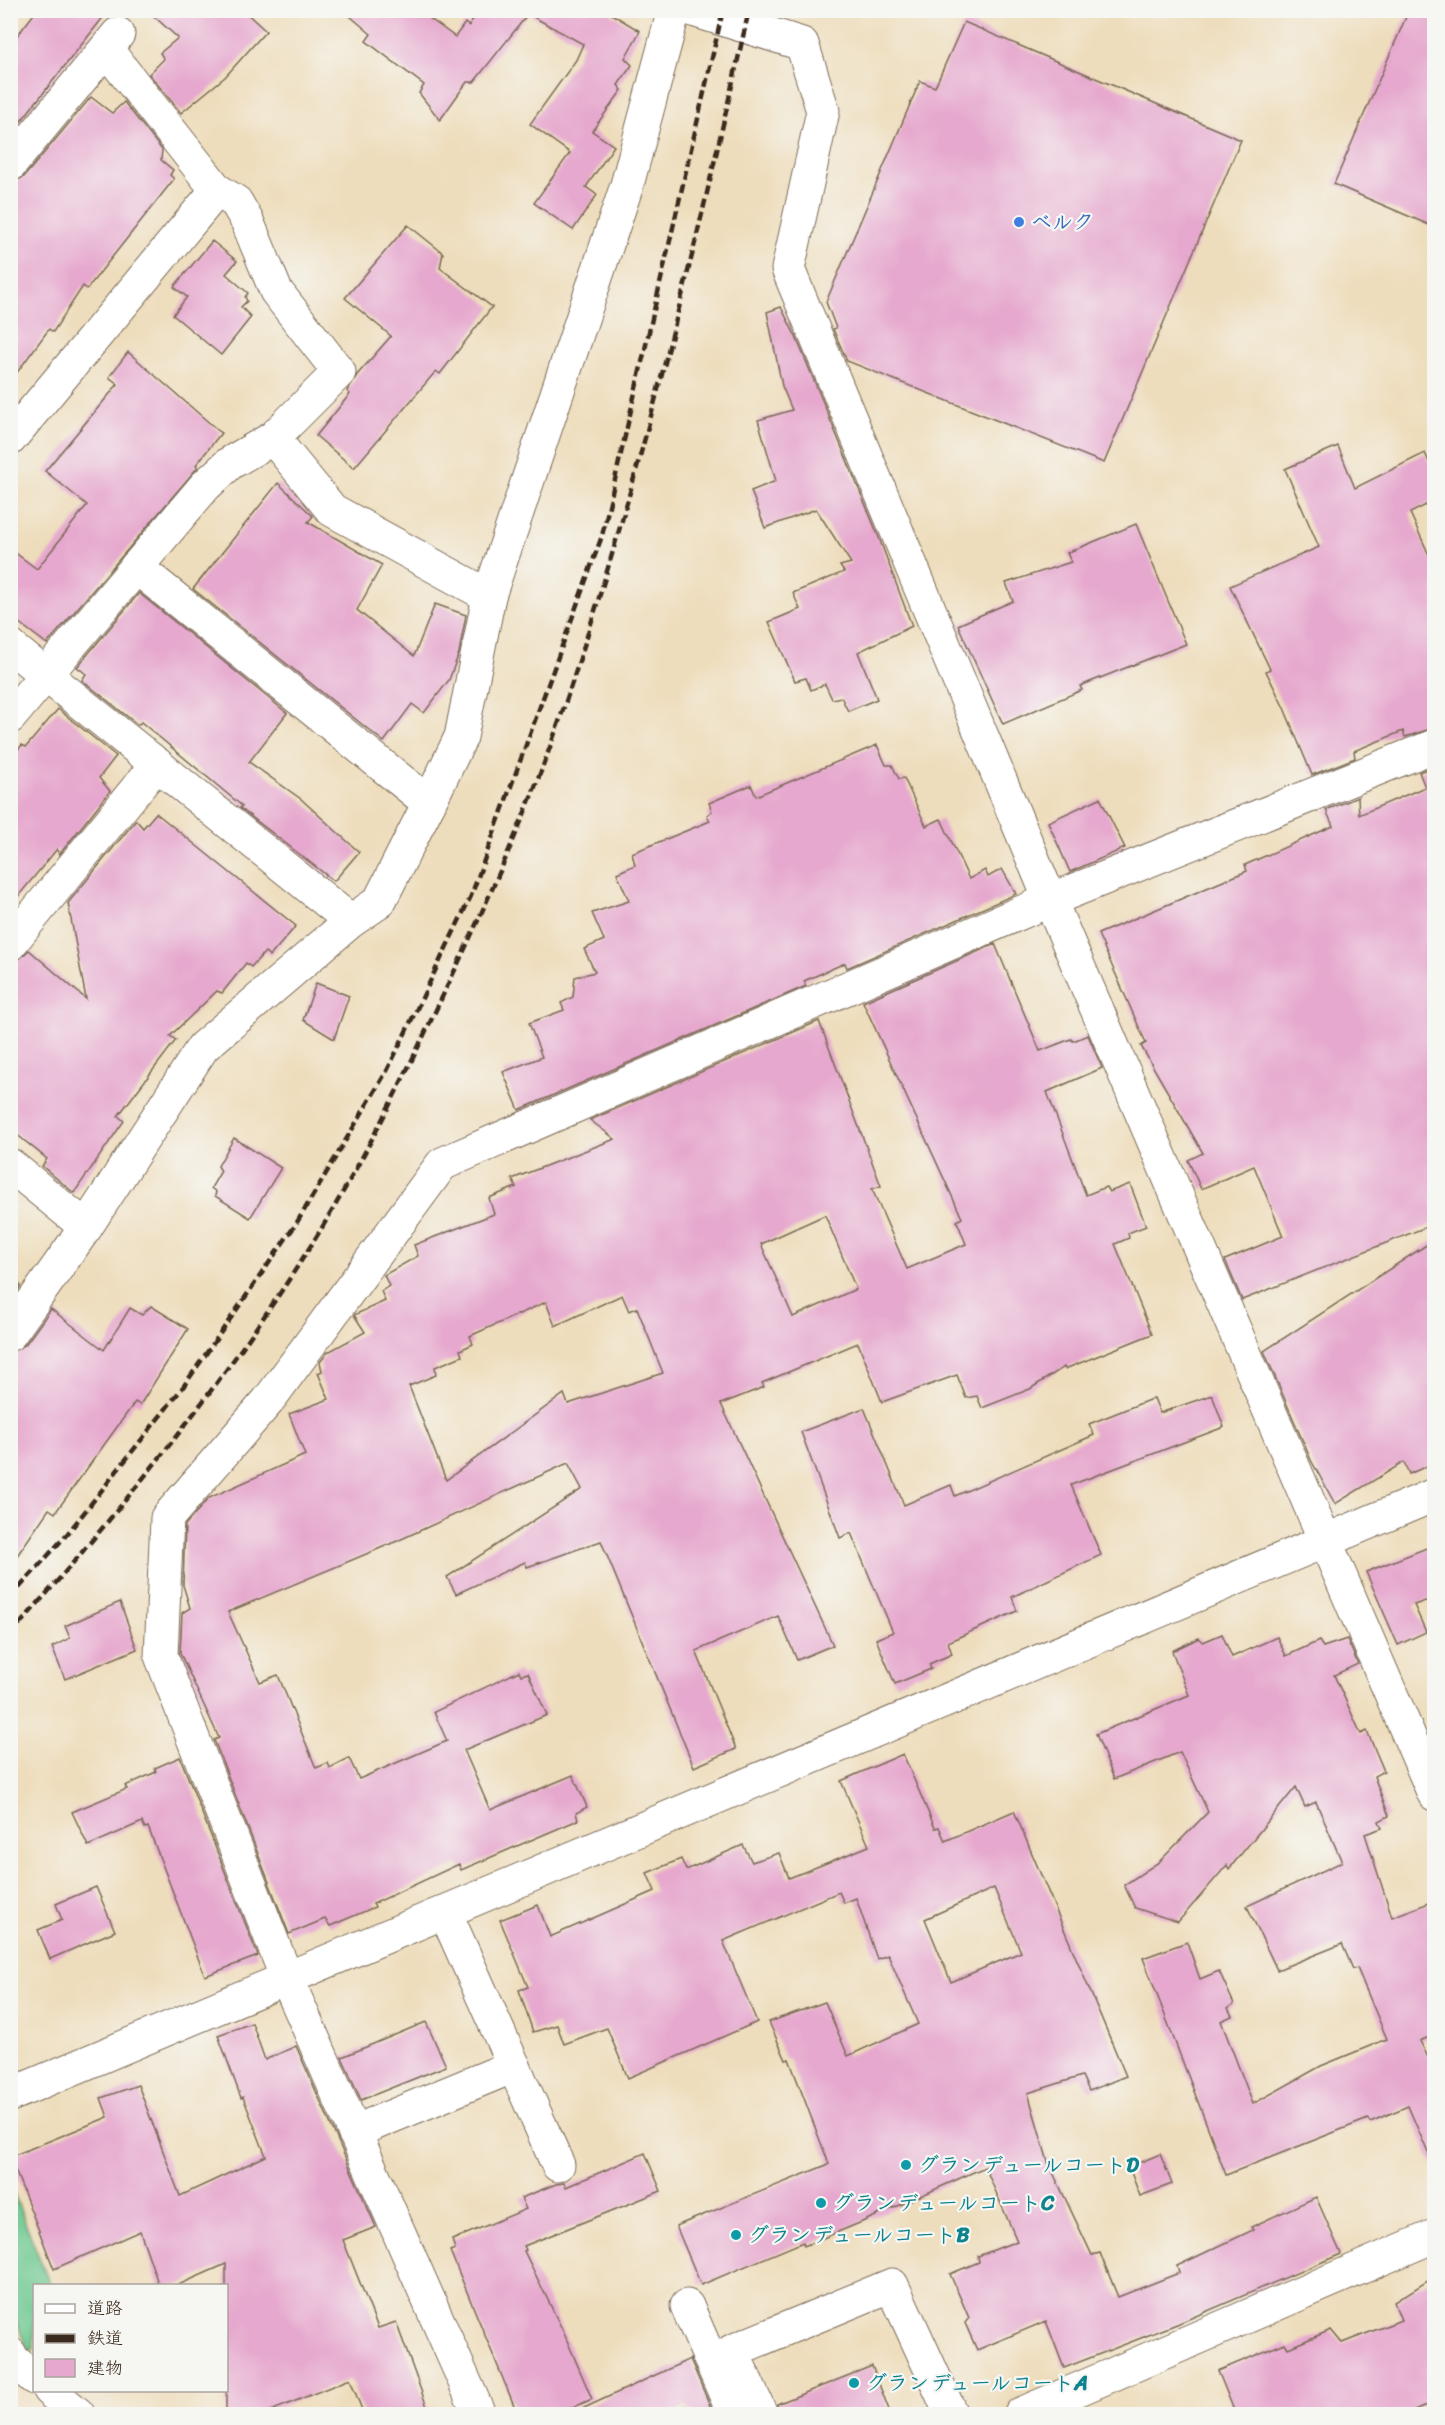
<svg xmlns="http://www.w3.org/2000/svg" width="1445" height="2425" font-family="Sriracha,'Klee One',sans-serif">
<style>
.green{fill:#6dc890;stroke:#547957;stroke-width:1.5}
.building{fill:#e6a8ce;fill-rule:evenodd}
.lines{fill:none;stroke-linecap:round;stroke-linejoin:round}
.minor-casing{stroke:#7a6955;stroke-width:35}
.minor{stroke:#fff;stroke-width:33}
.rail{stroke:#3b2a1e;stroke-width:4.5;stroke-dasharray:9 4.5;stroke-linecap:butt}
.shop-dot{fill:#3f7fe0;stroke:#f6f6f2;stroke-width:2}
.culture-dot{fill:#0f9aa8;stroke:#f6f6f2;stroke-width:2}
.labels{text-anchor:middle;dominant-baseline:central;stroke-width:4.5;stroke-linejoin:round;paint-order:stroke}
.shop-label{font-size:21px;font-weight:bold;fill:#366cbe;stroke:#f6f6f2;text-anchor:start}
.culture-label{font-size:21px;font-weight:bold;fill:#0d838f;stroke:#f6f6f2;text-anchor:start}
</style>
<rect width="100%" height="100%" fill="#f6f6f2"/>
<filter id="ink" filterUnits="userSpaceOnUse"><feTurbulence type="fractalNoise" baseFrequency=".0167" numOctaves="2"/><feDisplacementMap in="SourceGraphic" scale="12" xChannelSelector="R" yChannelSelector="G"/><feConvolveMatrix kernelMatrix="1 2 1 2 8 2 1 2 1" color-interpolation-filters="sRGB"/></filter>
<filter id="wash" filterUnits="userSpaceOnUse"><feTurbulence type="fractalNoise" baseFrequency=".008" numOctaves="4" result="noise"/><feDisplacementMap in="SourceGraphic" scale="24" xChannelSelector="R" yChannelSelector="G"/><feGaussianBlur stdDeviation="1.35" result="paint"/><feColorMatrix in="noise" values="0 0 0 0 0 0 0 0 0 0 0 0 0 0 0 0 0 1.4 0 .05"/><feComposite in="paint" operator="in"/></filter>
<g filter="url(#wash)">
<rect width="100%" height="100%" fill="#eeddbc"/>
<!-- green -->
<path class="green" d="M10 2184 50 2285 34 2286V2349L28 2351 11 2308Z"/>
<g id="blocks">
<!-- building -->
<g class="building">
<path d="M37 10H109L10 135V45Z"/>
<path d="M147 10H243L266 31 225 77 181 113 149 74 164 59 160 53 178 38Z"/>
<path d="M343 10H418L455 37 465 23 469 26 478 10H605L640 31 625 58 632 65 618 85 622 90 592 131 614 146 586 187 597 195 573 230 534 203 570 153 530 124 576 60 583 44 528 14 474 82H467L440 120 419 93 424 85 366 41 371 34Z"/>
<path d="M1409 10H1434V227L1334 184Z"/>
<path d="M964 22 1241 140 1104 463 847 361 833 329 836 328 826 302 920 81 935 87Z"/>
<path d="M91 97 112 113 124 102 162 150 161 160 173 170 170 175 174 179 87 289 83 286 53 332 49 329 10 382V183L24 177Z"/>
<path d="M408 225 443 253 440 268 492 307 440 374 436 371 354 468 316 436 350 394 347 391 357 375 391 336 345 298Z"/>
<path d="M212 241 237 261 226 274 248 293 245 297 247 301 241 307 251 317 221 355 173 315 187 297 174 287Z"/>
<path d="M781 307 796 337 878 535 912 626 858 652 877 699 848 711 841 697 832 699 825 684 811 690 806 678 795 681 769 622 800 609 793 593 844 572 840 566 851 563 816 509 765 528 751 491 776 481 758 420 792 410 782 386 767 312Z"/>
<path d="M128 352 221 433 196 465 198 467 47 644 10 616V549L37 569 87 505 45 471 118 384 109 377Z"/>
<path d="M1338 446 1355 488 1425 453 1434 473V501L1410 513 1434 566V728L1405 737 1403 731 1354 751 1355 758 1312 775 1284 708 1266 671 1270 669 1230 586 1319 547 1285 469Z"/>
<path d="M278 483 313 516 308 522 382 565 357 610 414 656 435 604 466 615 459 653 449 680 424 713 412 704 384 742 193 589Z"/>
<path d="M1136 524 1186 644 1080 686 1082 690 1003 724 958 625 1013 601 1006 583 1071 562 1067 553Z"/>
<path d="M139 593 287 713 249 762 301 799 359 852 334 881 240 808 242 806 141 722 138 725 82 680 86 674 77 667Z"/>
<path d="M58 709 116 756 99 778 110 791 59 855 57 849 10 906V759L22 745 26 747Z"/>
<path d="M877 745 886 765H892L899 779 904 778 926 826 941 819 969 879 985 870 988 877 1002 869 1016 894 847 968 845 963 804 981 806 986 519 1110 503 1072 542 1057 529 1023 564 1010 561 1003 573 997 575 977 595 972 584 949 604 940 592 913 629 901 617 873 635 865 632 853 710 821 707 815 712 811 709 803 751 785 756 796Z"/>
<path d="M1434 766V1224L1242 1300 1225 1260 1283 1236 1254 1166 1201 1189 1188 1160 1203 1153 1141 1046 1146 1043 1098 934 1247 871 1245 865 1333 826 1326 810 1358 797 1359 815 1425 787 1419 772Z"/>
<path d="M1100 798 1125 848 1070 872 1048 822Z"/>
<path d="M156 813 296 926 270 956 265 952 251 967 246 963 222 993 217 991 170 1036 176 1040 118 1116 124 1121 74 1193 42 1166 47 1159 10 1129V962L17 961 29 950 86 999 68 903 136 820 143 828Z"/>
<path d="M995 944 1040 1051 1071 1039 1073 1041 1088 1035 1102 1068 1047 1092 1086 1195 1106 1187 1109 1192 1130 1184 1146 1226 1128 1233 1129 1238 1115 1244 1152 1334 1065 1369 1064 1367 1030 1389 982 1408 977 1396 966 1398 957 1375 882 1402 858 1343 762 1383 764 1387 721 1404 833 1645 797 1660 778 1616 696 1651 736 1749 694 1767 601 1541 527 1567 525 1562 456 1594 447 1577 582 1489 568 1463 395 1542 228 1612 260 1682 278 1675 316 1768 328 1763 330 1768 349 1758 359 1779 447 1741 434 1712 519 1671 521 1675 528 1673 547 1715 464 1750 490 1810 573 1775 587 1807 576 1813 578 1820 461 1870 459 1864 373 1904 375 1907 330 1926 325 1919 289 1934 214 1740 219 1738 180 1653 182 1613 190 1608 183 1585 185 1525 209 1498 305 1455 289 1414 329 1399 318 1373 322 1371 320 1362 328 1352 365 1332 354 1315 385 1301 381 1291 389 1286 384 1275 418 1256 414 1245 494 1214 489 1198 516 1187 512 1179 615 1139 590 1120 819 1021 881 1186 872 1189 907 1269 966 1244 957 1221 962 1218 863 1002ZM825 1215 856 1289 793 1317 761 1244ZM622 1295 629 1311 637 1308 663 1373 568 1404 564 1394 446 1480 409 1386 436 1375 435 1367 462 1356 460 1350 473 1344 470 1336 546 1302 555 1326Z"/>
<path d="M316 983 349 996 334 1039 303 1020Z"/>
<path d="M234 1138 281 1168 250 1218 215 1196 216 1192 211 1188 221 1171 218 1166Z"/>
<path d="M1434 1240V1463L1409 1474 1404 1462 1335 1504 1311 1460 1264 1351Z"/>
<path d="M10 1277 21 1286 10 1301Z"/>
<path d="M151 1306 188 1329 140 1405 135 1402 55 1513 49 1509 10 1566V1352L25 1345 51 1309 104 1350 130 1308 142 1315Z"/>
<path d="M1212 1395 1224 1427 1071 1485 1101 1555 1012 1597 1017 1611 948 1642 952 1654 929 1664 931 1669 895 1684 876 1639 893 1632 851 1533 840 1538 801 1432 864 1408 904 1505 951 1485 955 1496 1094 1435 1089 1424 1154 1398 1160 1413Z"/>
<path d="M1434 1545V1598L1414 1605 1426 1632 1398 1645 1366 1572Z"/>
<path d="M120 1602 137 1649 65 1679 52 1647 70 1638 65 1626Z"/>
<path d="M1222 1634 1232 1657 1277 1637 1286 1656 1319 1641 1323 1647 1347 1639 1358 1664 1334 1675 1361 1734 1367 1731 1384 1771 1374 1776 1389 1816 1379 1821 1382 1828 1365 1834 1392 1917 1434 1901V2035L1420 2041 1434 2070V2167L1408 2106 1370 2122 1368 2119 1226 2175 1143 1958 1187 1942 1200 1979 1219 1971 1234 2004 1228 2008 1232 2016 1221 2021 1253 2104 1321 2066 1387 2039 1357 1968 1353 1969 1342 1944 1277 1970 1247 1906 1342 1862 1316 1802 1305 1807 1296 1787 1229 1869 1227 1865 1178 1922 1135 1908 1124 1885 1159 1862 1208 1812 1180 1752 1114 1779 1096 1734 1189 1695 1172 1651 1199 1638 1203 1642Z"/>
<path d="M903 1754 935 1828 939 1827 945 1841 1014 1811 1126 2076 1089 2091 1082 2076 1028 2093 1048 2162 1092 2255 1100 2253 1118 2297 1179 2273 1177 2266 1253 2230 1251 2227 1316 2197 1341 2254 1177 2324 1064 2368 1046 2321 977 2350 965 2323 969 2318 950 2274 979 2262 978 2256 1017 2241 985 2167 862 2222 804 2246 803 2242 701 2285 676 2226 829 2164 789 2059 786 2060 769 2022 825 2002 848 2056 918 2024 888 1955 877 1959 856 1898 844 1903 839 1892 723 1941 757 2022 628 2078 607 2028 564 2044 557 2025 533 2032 519 1990 528 1987 500 1920 538 1905 550 1937 655 1891 647 1873 681 1859 686 1870 743 1845 752 1862 779 1853 789 1878 869 1846 841 1781ZM994 1888 1021 1952 951 1982 925 1919Z"/>
<path d="M180 1757 258 1956 205 1976 148 1827 145 1828 142 1822 88 1846 72 1812 127 1789 125 1786 156 1772 155 1768Z"/>
<path d="M96 1887 115 1931 50 1959 38 1930 62 1920 56 1904Z"/>
<path d="M426 2022 446 2066 361 2100 342 2057Z"/>
<path d="M252 2023 265 2060 296 2046 376 2227 343 2240 378 2328 396 2322 430 2415H364L350 2379 261 2415H226V2264L176 2286H159L140 2231 54 2269 10 2157 108 2117 101 2098 138 2085 180 2196 266 2156 243 2097 241 2098 218 2035Z"/>
<path d="M645 2153 661 2191 524 2246 526 2250 524 2251 563 2331 592 2399 556 2415H518L450 2251 455 2249 452 2240 526 2209 521 2198 556 2184 564 2183 566 2187Z"/>
<path d="M1160 2154 1172 2184 1140 2196 1129 2167Z"/>
<path d="M1434 2277V2402L1406 2415H1236L1218 2371 1285 2343 1288 2348 1331 2330 1342 2343 1401 2320 1394 2302Z"/>
<path d="M690 2359 714 2415H694L686 2406 669 2415H569Z"/>
<path d="M872 2366 891 2415H780L777 2404Z"/>
</g>
</g>
</g>
<g filter="url(#ink)">
<use href="#blocks" fill-opacity="0" stroke="#7a6955" stroke-width="1.5"/>
<g class="lines">
<!-- minor casing -->
<g class="minor-casing">
<g id="minor">
<path d="M693 10 802 44 823 111 788 269 1050 900 1434 1794"/>
<path d="M10 165 118 34"/>
<path d="M273 438 332 510 489 596"/>
<path d="M10 439 217 190"/>
<path d="M136 567 429 803"/>
<path d="M10 646 351 921"/>
<path d="M10 717 205 486 230 463 273 438 339 372 276 291 247 221 236 202 217 190 106 49"/>
<path d="M10 944 157 764"/>
<path d="M10 1165 86 1227"/>
<path d="M10 1334 86 1227 203 1047 351 921 379 902 429 803 461 737 489 596 627 185 674 10"/>
<path d="M445 1912 558 2165"/>
<path d="M10 2095 1434 1495"/>
<path d="M354 2132 514 2066"/>
<path d="M687 2306 734 2414"/>
<path d="M10 2354 12 2359 34 2378"/>
<path d="M49 2390 78 2414"/>
<path d="M479 2414 287 1979 161 1656 167 1518 268 1401 442 1164 1050 900 1434 746"/>
<path d="M761 2414 732 2351 892 2285 951 2414"/>
<path d="M1021 2414 1434 2236"/>
</g>
</g>
<!-- minor -->
<use href="#minor" class="minor"/>
<!-- rail -->
<g class="rail">
<path d="M10 1598 68 1533 183 1387 296 1224 388 1069 471 896 602 536 723 10"/>
<path d="M10 1635C121 1510 226 1381 315 1239 359 1168 398 1090 434 1014 481 916 527 816 562 713 639 484 696 247 749 10"/>
</g>
</g>
</g>
<!-- markers -->
<circle class="shop-dot" cx="1019" cy="222" r="6"/>
<g class="culture-dot">
<circle cx="906" cy="2165" r="6"/>
<circle cx="821" cy="2203" r="6"/>
<circle cx="736" cy="2235" r="6"/>
<circle cx="854" cy="2383" r="6"/>
</g>
<g class="labels">
<!-- shop labels -->
<g class="shop-label">
<text x="1031" y="222">ベルク</text>
</g>
<!-- culture labels -->
<g class="culture-label">
<text x="918" y="2165">グランデュールコートD</text>
<text x="833" y="2203">グランデュールコートC</text>
<text x="748" y="2235">グランデュールコートB</text>
<text x="866" y="2383">グランデュールコートA</text>
</g>
</g>
<!-- margin -->
<rect width="1445" height="2425" fill="none" stroke="#f6f6f2" stroke-width="36"/>
<!-- legend -->
<rect x="33" y="2284" width="195" height="108" fill="#f6f6f2" stroke="#aba49d" stroke-width="1.5"/>
<rect x="45" y="2304" width="30" height="9" fill="#ffffff" stroke="#aba49d" stroke-width="1.5"/>
<text x="87" y="2314" font-size="18" fill="#3b2a1e">道路</text>
<rect x="45" y="2334" width="30" height="9" fill="#3b2a1e" stroke="#aba49d" stroke-width="1.5"/>
<text x="87" y="2344" font-size="18" fill="#3b2a1e">鉄道</text>
<rect x="45" y="2359" width="30" height="18" fill="#e6a8ce" stroke="#aba49d" stroke-width="1.5"/>
<text x="87" y="2374" font-size="18" fill="#3b2a1e">建物</text>
</svg>
